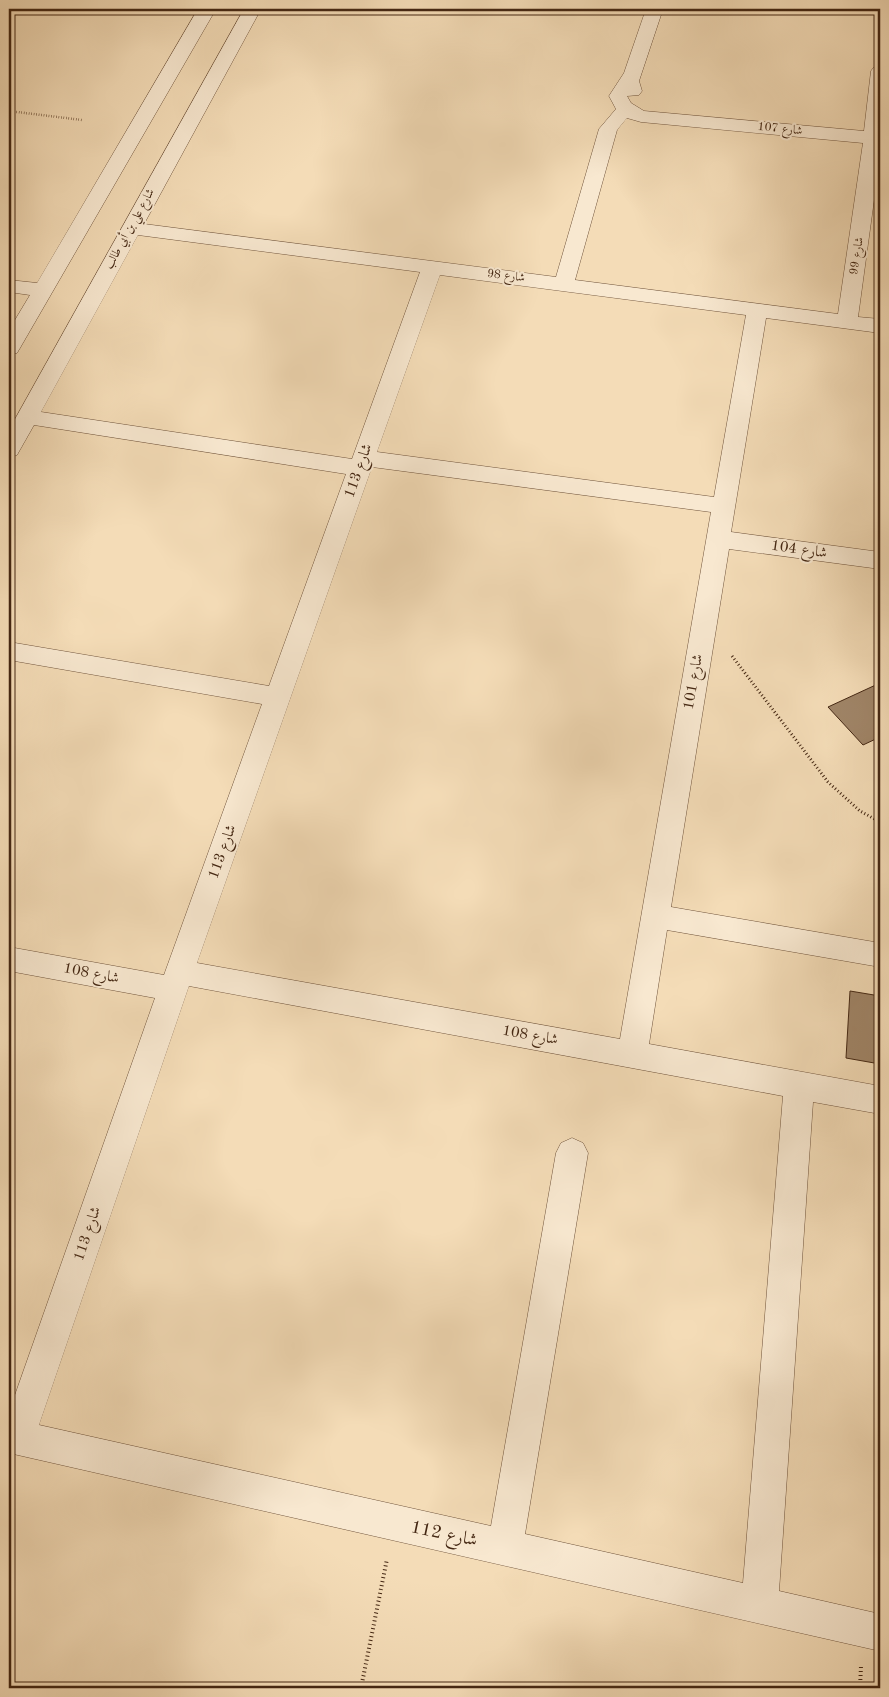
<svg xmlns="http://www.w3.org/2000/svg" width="889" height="1697" font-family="'Old Standard TT',Amiri,serif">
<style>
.building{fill:#a08568;stroke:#442713}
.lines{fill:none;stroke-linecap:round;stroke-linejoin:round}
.minor-casing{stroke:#70543c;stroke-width:1}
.path-far2{stroke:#442713;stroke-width:2.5;stroke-dasharray:0.5 2;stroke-linecap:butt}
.path-far1{stroke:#442713;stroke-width:3;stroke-dasharray:1 2.5;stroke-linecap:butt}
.path{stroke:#442713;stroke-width:4;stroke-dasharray:1 3;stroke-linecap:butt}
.minor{fill:#f8e8d0;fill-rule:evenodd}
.labels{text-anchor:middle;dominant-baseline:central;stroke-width:4;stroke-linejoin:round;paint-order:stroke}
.far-street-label{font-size:12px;fill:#442713;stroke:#f8e8d0}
.street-label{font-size:15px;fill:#442713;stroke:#f8e8d0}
.near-street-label{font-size:18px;fill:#442713;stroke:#f8e8d0}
</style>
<rect width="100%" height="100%" fill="#f4dcb7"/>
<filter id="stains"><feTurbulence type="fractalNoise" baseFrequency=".004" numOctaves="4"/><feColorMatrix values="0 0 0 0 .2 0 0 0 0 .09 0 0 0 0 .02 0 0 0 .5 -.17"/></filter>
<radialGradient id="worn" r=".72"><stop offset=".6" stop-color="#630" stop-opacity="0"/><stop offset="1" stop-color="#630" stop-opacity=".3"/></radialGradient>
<!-- building -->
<g class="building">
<path d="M880 683V737L863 745 828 707Z"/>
<path d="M850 991 880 996V1064L846 1058Z"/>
</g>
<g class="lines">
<!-- minor casing -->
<g class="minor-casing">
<g id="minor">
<path d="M198 9H216L20 348 17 353 9 355V330L30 295 9 292V280L37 283Z"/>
<path d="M244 9H261L144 224 556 277 599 129 616 109 609 96 624 73 646 9H663L639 81 642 91 639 95 627 96 631 103 644 111 864 131 871 71 874 67 880 66V156L858 317 880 319V333L766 318 731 532 880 552V569L729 549 671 907 880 943V967L667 930 649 1044 880 1086V1114L813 1102 779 1591 880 1614V1651L9 1453V1412L155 998 9 971V947L164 975 262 704 9 660V642L269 686 346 474 34 425 17 455 9 458V430ZM627 118 641 122 863 143 838 314 575 280 617 130ZM138 235 420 272 352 459 41 412ZM440 275 746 315 714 497 377 452ZM372 467 711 512 620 1039 197 963ZM189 986 783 1096 743 1583 525 1534 588 1153 583 1143 572 1138 561 1143 556 1153 491 1526 39 1425Z"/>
</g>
</g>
<!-- path-far2 -->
<path class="path-far2" d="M9 111 82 120"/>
<!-- path-far1 -->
<path class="path-far1" d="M732 656 828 782 860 811 880 822"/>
<!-- path -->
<g class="path">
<path d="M361 1688 387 1559"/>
<path d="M860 1688 861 1666"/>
</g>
<!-- minor -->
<use href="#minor" class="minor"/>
</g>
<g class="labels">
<!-- far-street labels -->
<g class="far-street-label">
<text transform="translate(780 129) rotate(6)">شارع 107</text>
<text transform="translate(130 229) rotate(-61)">شارع علي بن أبي طالب</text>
<text transform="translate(857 256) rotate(-81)">شارع 99</text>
<text transform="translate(506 276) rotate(7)">شارع 98</text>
</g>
<!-- street labels -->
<g class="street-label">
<text transform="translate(359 471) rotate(-70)">شارع 113</text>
<text transform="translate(799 550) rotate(8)">شارع 104</text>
<text transform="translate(694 682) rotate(-80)">شارع 101</text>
<text transform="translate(223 852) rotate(-70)">شارع 113</text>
<text transform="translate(91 974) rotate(11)">شارع 108</text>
<text transform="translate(530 1036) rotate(10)">شارع 108</text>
<text transform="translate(88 1234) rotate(-71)">شارع 113</text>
</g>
<!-- near-street labels -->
<g class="near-street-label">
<text transform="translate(444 1534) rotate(12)">شارع 112</text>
</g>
</g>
<!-- margin -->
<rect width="889" height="1697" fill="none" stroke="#f4dcb7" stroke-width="30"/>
<rect x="10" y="10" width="869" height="1677" fill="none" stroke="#442713" stroke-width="2.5"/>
<rect x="15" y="15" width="859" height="1667" fill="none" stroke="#442713"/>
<rect width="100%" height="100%" filter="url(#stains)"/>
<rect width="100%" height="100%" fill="url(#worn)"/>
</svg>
